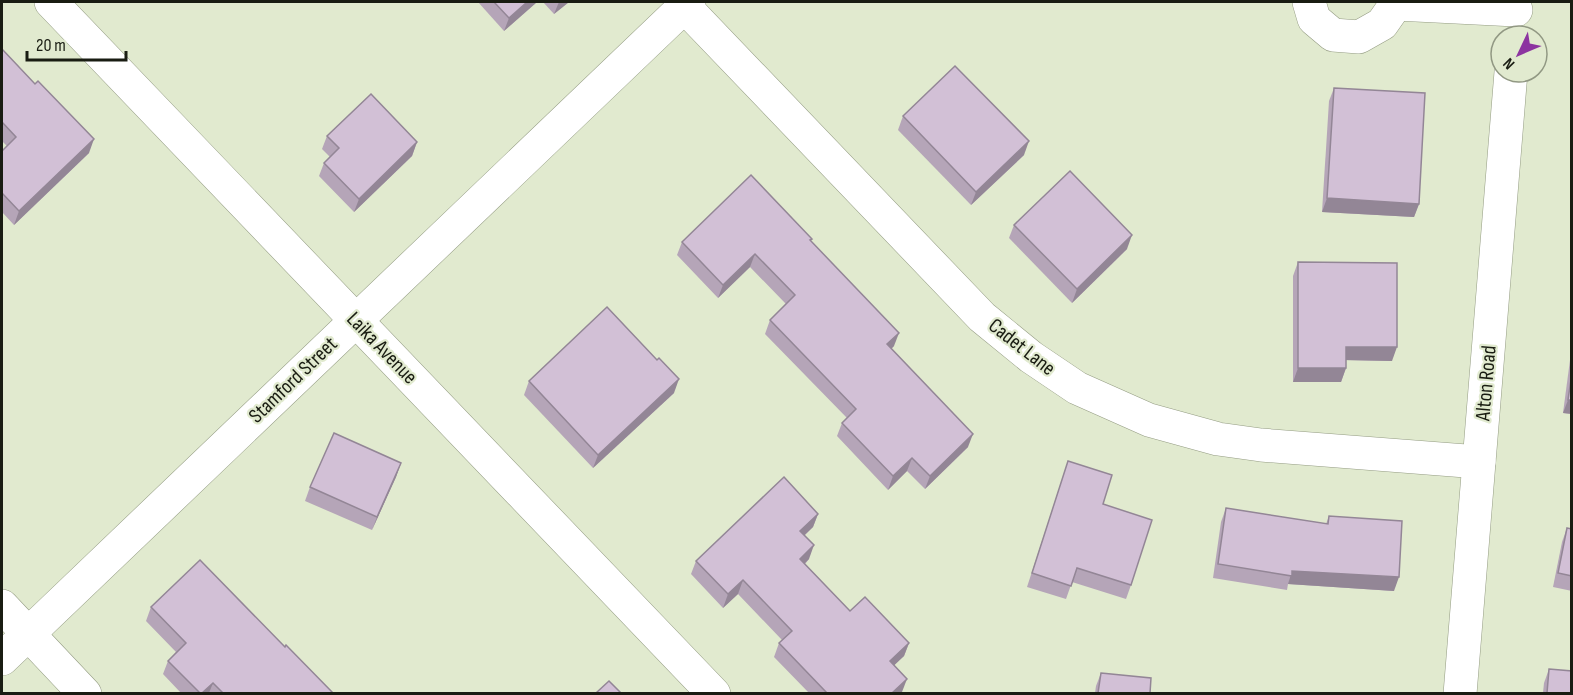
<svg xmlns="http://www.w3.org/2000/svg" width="1573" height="695" font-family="'Sofia Sans Condensed',sans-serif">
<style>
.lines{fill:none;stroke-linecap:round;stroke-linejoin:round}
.minor-casing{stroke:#949c83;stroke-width:34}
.minor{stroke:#fff;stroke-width:33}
.wall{fill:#b5a5b8}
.shaded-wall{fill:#938696}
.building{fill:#d2c0d6;stroke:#938696;stroke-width:1.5}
.labels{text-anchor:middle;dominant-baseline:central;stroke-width:4.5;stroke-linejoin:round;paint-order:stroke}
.street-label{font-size:21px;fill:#191c12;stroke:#e1eacf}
</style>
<rect width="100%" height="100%" fill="#e1eacf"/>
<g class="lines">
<!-- minor casing -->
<g class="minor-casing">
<g id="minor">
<path d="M51 2 714 694"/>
<path d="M1309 2 1314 19 1333 35 1359 37 1382 24 1396 4"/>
<path d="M1396 4 1516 10"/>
<path d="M684 6 982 317 1031 357 1077 388 1149 420 1218 439 1261 445 1479 462"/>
<path d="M2 606 85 694"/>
<path d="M2 659 689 2"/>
<path d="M1460 694 1511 72"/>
</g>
</g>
<!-- minor -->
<use href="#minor" class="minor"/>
</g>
<!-- wall -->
<g class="wall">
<path d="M478 2H537L504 31Z"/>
<path d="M543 2H569L554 14Z"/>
<path d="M2 49 89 153 14 225 2 212V151L7 146 2 141Z"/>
<path d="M1334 88 1419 204 1414 217 1322 212 1329 101Z"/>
<path d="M903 116 1024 155 971 205 898 130Z"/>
<path d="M327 136 417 142 412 156 354 212 319 176 324 163 330 157 322 149Z"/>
<path d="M1014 225 1127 249 1072 303 1009 238Z"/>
<path d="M812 239 811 241 894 346 891 349 968 447 925 489 907 471 888 490 837 436 842 423 847 418 765 334 770 320 786 304 750 267 718 298 677 255 682 242Z"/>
<path d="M1298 262 1392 361 1346 360V368L1341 382H1293V276Z"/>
<path d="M1572 345V414L1563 413Z"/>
<path d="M529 381 674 393 593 468 524 395Z"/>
<path d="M1068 461 1103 504 1131 585 1126 599 1072 582 1066 599 1027 587Z"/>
<path d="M401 463 396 477 372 530 305 501 310 487Z"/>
<path d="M1226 508 1326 524 1329 516 1394 591 1288 584 1287 590 1213 578 1221 522Z"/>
<path d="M818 514 813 527 805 535 809 559 805 564 850 611 909 643 904 656 894 665 902 692 901 693H809L774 657 779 643 782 640 738 594 723 608 691 574 696 561Z"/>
<path d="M1567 528 1572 529V591L1553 587 1562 542Z"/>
<path d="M151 607 285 647 333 693H181L163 674 168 661 176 652 146 621Z"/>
<path d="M1549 669 1572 693H1543L1544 683Z"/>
<path d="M1101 673 1150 693H1095L1096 686Z"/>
</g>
<!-- shaded-wall -->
<g class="shaded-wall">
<path d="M527 2H537L504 31 509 18Z"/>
<path d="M559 2H569L554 14Z"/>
<path d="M94 139 89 153 14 225 19 211Z"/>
<path d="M1029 141 1024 155 971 205 976 192Z"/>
<path d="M417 142 412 156 354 212 359 199Z"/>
<path d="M1327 198 1419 204 1414 217 1322 212Z"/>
<path d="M1132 235 1127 249 1072 303 1077 289Z"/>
<path d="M755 254 750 267 718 298 723 285Z"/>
<path d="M899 333 894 346 882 358 887 344Z"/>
<path d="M1346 347H1397L1392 361 1341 360Z"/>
<path d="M1298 368H1346L1341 382H1293Z"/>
<path d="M679 379 674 393 593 468 598 455Z"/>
<path d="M1568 400H1572V414L1563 413Z"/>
<path d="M973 434 968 447 925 489 930 476Z"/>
<path d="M912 458 907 471 888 490 893 476Z"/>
<path d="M401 463 396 477 372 530 377 517Z"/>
<path d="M818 514 813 527 795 544 800 531Z"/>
<path d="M814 545 809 559 795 573 800 559Z"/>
<path d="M1292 571 1399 577 1394 591 1288 584Z"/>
<path d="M743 580 738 594 723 608 728 594Z"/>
<path d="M909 643 904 656 885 674 890 661Z"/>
<path d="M907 679 902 692 901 693H892Z"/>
<path d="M213 683 209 693H202Z"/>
</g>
<!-- building -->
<g class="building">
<path d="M494 2H527L509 18Z"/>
<path d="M2 49 35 84 38 81 94 139 19 211 2 193V151L16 137 2 122Z"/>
<path d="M955 66 1029 141 976 192 903 116Z"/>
<path d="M1334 88 1425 93 1419 204 1327 198Z"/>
<path d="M371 94 417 142 359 199 324 163 339 148 327 136Z"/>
<path d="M1070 171 1132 235 1077 289 1014 225Z"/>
<path d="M751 175 812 239 810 240 899 333 887 344 973 434 930 476 912 458 893 476 842 423 856 409 770 320 795 295 755 254 723 285 682 242Z"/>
<path d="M1298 262 1397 263V347H1346V368H1298Z"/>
<path d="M607 307 657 360 659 358 679 379 598 455 529 381Z"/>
<path d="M1572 373V400H1568Z"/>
<path d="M334 433 401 463 377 517 310 487Z"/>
<path d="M1068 461 1112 475 1103 504 1152 520 1131 585 1077 568 1071 586 1032 573Z"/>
<path d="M784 477 818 514 800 531 814 545 800 559 850 611 865 597 909 643 890 661 907 679 892 693H827L779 643 792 631 743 580 728 594 696 561Z"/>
<path d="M1226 508 1328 524 1329 516 1402 521 1399 577 1292 571V576L1218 564Z"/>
<path d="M1567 528 1572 529V576L1558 573Z"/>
<path d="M200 560 285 647 286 645 333 693H223L213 683 202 693H200L168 661 186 643 151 607Z"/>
<path d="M1549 669 1572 671V693H1547Z"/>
<path d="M1101 673 1151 678 1150 693H1098Z"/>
<path d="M609 681 621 693H596Z"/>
</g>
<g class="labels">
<!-- street labels -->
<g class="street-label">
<text transform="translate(1022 347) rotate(38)">Cadet Lane</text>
<text transform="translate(382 348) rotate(46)">Laika Avenue</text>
<text transform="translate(293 380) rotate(-44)">Stamford Street</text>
<text transform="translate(1486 383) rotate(-85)">Alton Road</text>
</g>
</g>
<!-- border -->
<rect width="1573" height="695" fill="none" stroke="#191c12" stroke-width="6"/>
<!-- north arrow -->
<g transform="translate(1519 54) rotate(226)"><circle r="28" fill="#e1eacf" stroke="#919883" stroke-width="1.5"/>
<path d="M0-4.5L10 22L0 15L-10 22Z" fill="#8c34a0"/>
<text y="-9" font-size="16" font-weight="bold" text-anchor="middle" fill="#191c12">N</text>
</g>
<!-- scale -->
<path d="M27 51v9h99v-9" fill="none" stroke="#191c12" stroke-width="3"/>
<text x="36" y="51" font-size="18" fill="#191c12" stroke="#e1eacf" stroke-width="4.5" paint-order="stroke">20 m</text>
</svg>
